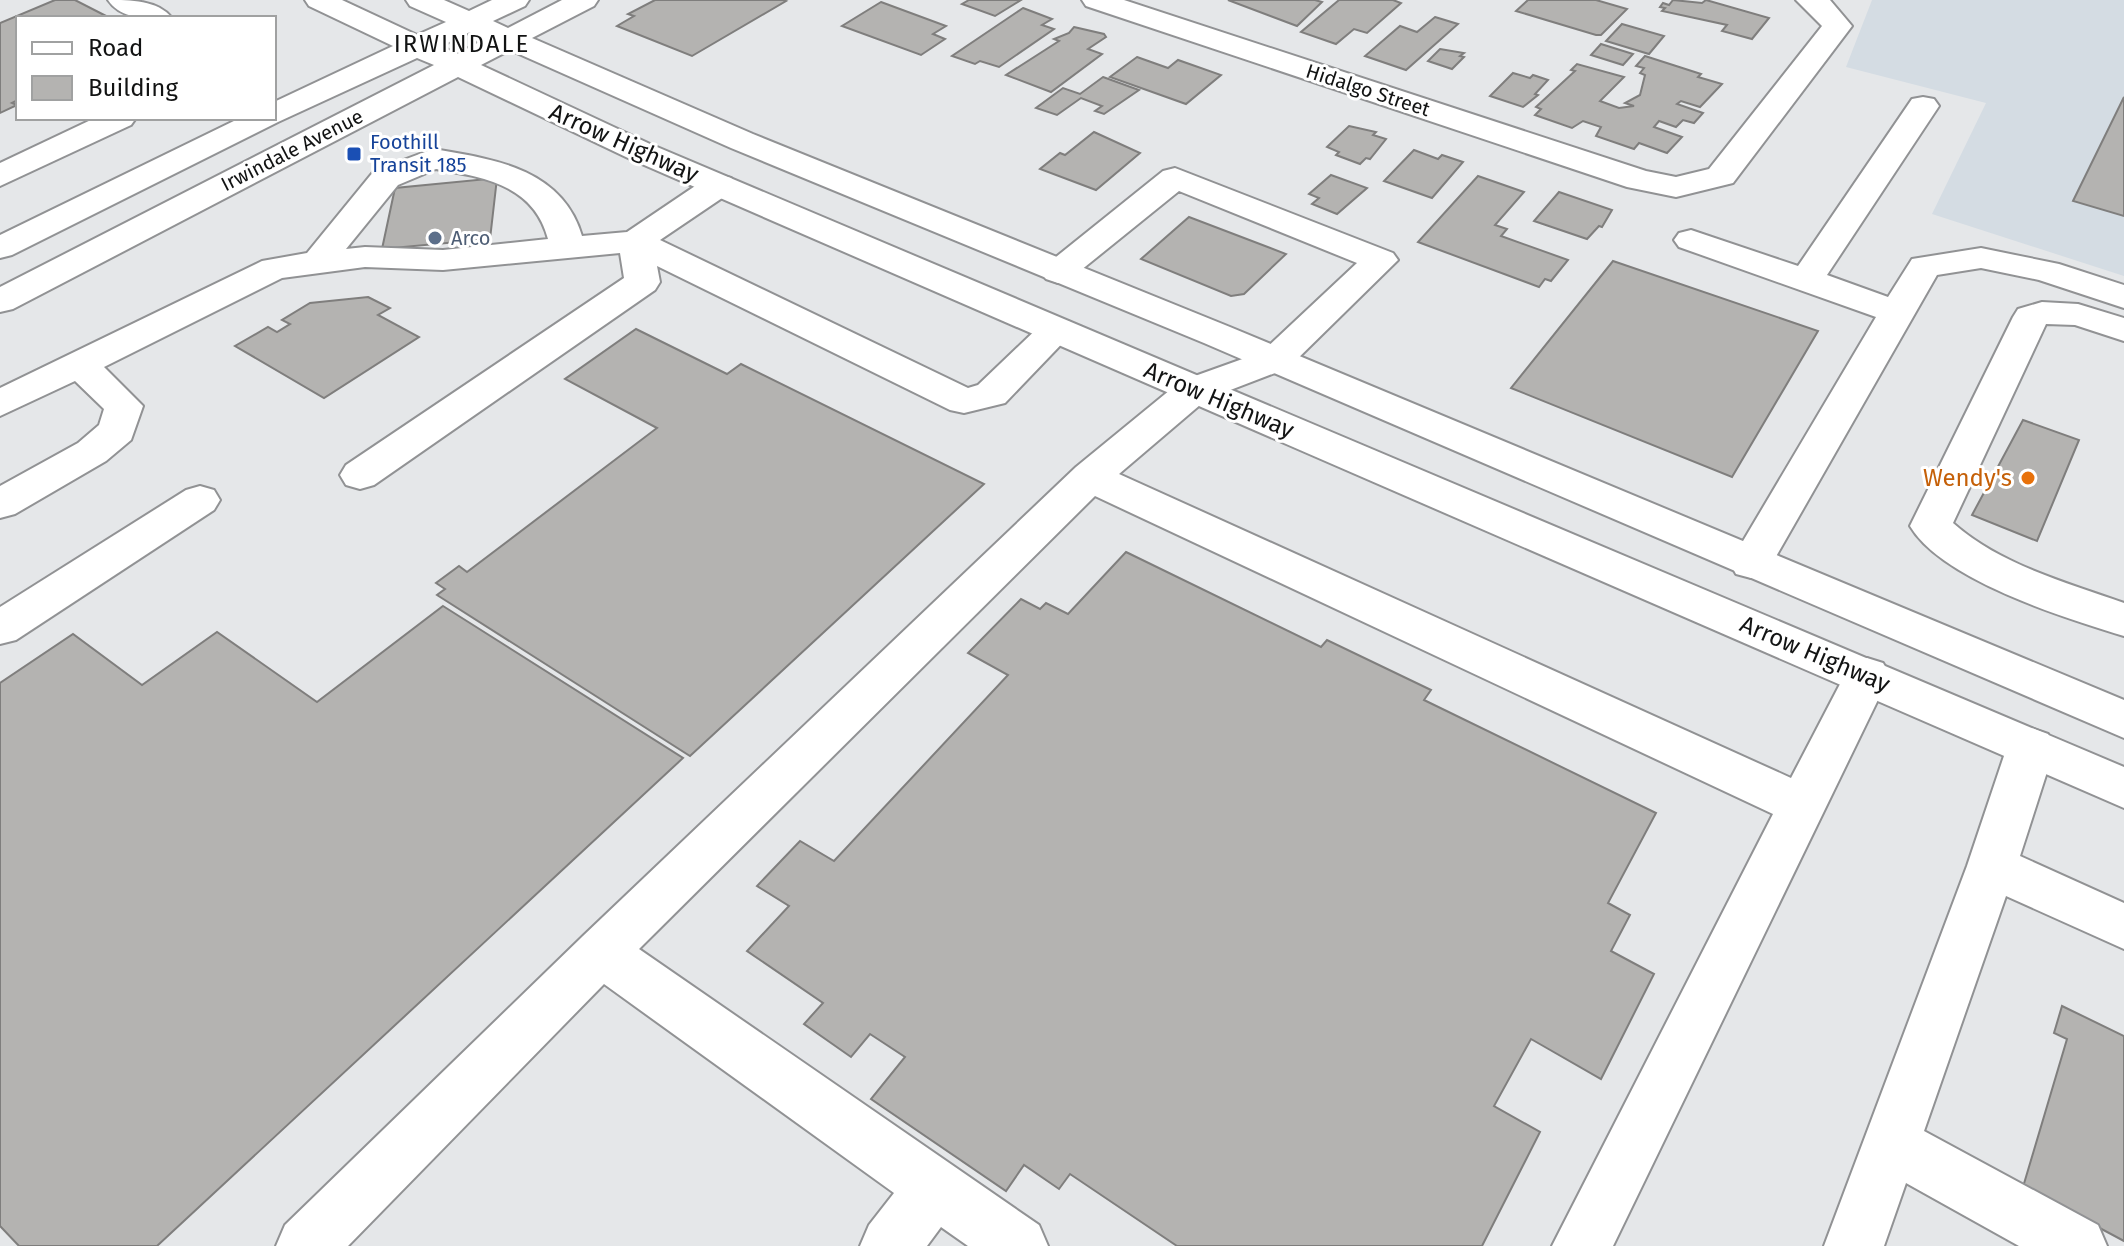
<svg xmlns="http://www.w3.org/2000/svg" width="2124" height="1246" font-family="'Fira Sans',sans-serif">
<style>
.built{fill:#d4dce3}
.building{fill:#b4b3b1;stroke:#7f7e7d;stroke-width:2}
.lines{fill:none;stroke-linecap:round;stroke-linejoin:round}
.minor-casing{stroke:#919294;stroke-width:4}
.major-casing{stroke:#919294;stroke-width:4}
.minor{fill:#fff;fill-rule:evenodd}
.major{fill:#fff;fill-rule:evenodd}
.transit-dot{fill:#1a4fb4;stroke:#fff;stroke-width:3}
.service-dot{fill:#5c6f8a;stroke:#fff;stroke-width:3}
.food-dot{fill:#e8710a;stroke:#fff;stroke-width:3}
.labels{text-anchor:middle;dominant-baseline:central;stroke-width:6;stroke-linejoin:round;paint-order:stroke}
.far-street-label{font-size:20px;fill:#121313;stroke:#fff}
.far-transit-label{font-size:20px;fill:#164399;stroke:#fff;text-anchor:start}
.far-service-label{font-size:20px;fill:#4e5e75;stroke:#fff;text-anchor:start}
.far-quarter-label{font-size:24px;letter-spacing:2px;fill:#121313;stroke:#fff}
.street-label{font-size:24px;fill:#121313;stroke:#fff}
.food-label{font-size:24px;fill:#c56008;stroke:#fff;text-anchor:end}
</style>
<rect width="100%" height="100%" fill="#e5e7e9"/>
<!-- built -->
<path class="built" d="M1872 0H2124V276L1932 214 1986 103 1846 67Z"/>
<!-- building -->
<g class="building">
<path d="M55 0H75L110 18H18V100L12 103 17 105 0 113V23Z"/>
<path d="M655 0H783L786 1 692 56 617 26 634 16 628 14Z"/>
<path d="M969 0H1021L995 16 962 4Z"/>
<path d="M1228 0H1315L1322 2 1297 26Z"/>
<path d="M1339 0H1393L1401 3 1367 33 1354 29 1336 44 1301 32Z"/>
<path d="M1528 0H1596L1627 9 1601 35H1596L1516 11Z"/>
<path d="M1673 0 1702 3 1706 0 1769 18 1752 39 1722 31 1727 25 1662 11 1665 8 1660 7 1663 3 1669 5Z"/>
<path d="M881 2 946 26 933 34 945 39 921 55 842 26Z"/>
<path d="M1023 8 1052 19 1042 25 1054 29 999 67 980 61 975 64 952 56Z"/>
<path d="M1435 17 1458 24 1406 70 1365 56 1400 26 1417 32Z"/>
<path d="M1622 24 1664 36 1649 54 1606 41Z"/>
<path d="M1074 27 1104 34 1106 37 1088 49 1102 54 1051 92 1006 75 1059 41 1054 39 1069 33Z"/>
<path d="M1601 44 1633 54 1623 65 1591 55Z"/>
<path d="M1440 49 1464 53 1460 56 1464 57 1452 69 1428 61Z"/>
<path d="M1645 56 1701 74 1698 77 1722 84 1700 107 1681 101 1677 104 1703 113 1694 123 1683 120 1676 127 1659 121 1654 127 1682 137 1667 153 1639 143 1634 149 1596 136 1601 127 1583 121 1572 128 1535 115 1541 109 1536 107 1575 71 1571 70 1577 64 1624 77 1600 101 1619 108 1634 106 1625 103 1640 95 1645 75 1640 73 1644 68 1636 66Z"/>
<path d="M1137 57 1168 68 1178 60 1221 75 1186 104 1110 77Z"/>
<path d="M1513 73 1530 78 1533 75 1548 80 1535 94 1538 95 1523 107 1490 96Z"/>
<path d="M1103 77 1139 90 1104 114 1095 111 1102 106 1081 98 1057 115 1036 108 1063 88 1080 94Z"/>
<path d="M2124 97V216L2073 201Z"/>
<path d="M1349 126 1376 132 1373 135 1386 139 1370 159 1366 158 1360 164 1336 155 1339 152 1327 147Z"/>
<path d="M1094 132 1140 153 1096 190 1040 169 1060 153 1065 155Z"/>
<path d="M1414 150 1438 159 1442 155 1463 162 1432 198 1384 181Z"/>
<path d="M1331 175 1367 188 1337 214 1312 204 1319 198 1309 194Z"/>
<path d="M1478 176 1524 192 1495 225 1507 229 1501 236 1568 260 1551 281 1545 279 1539 287 1418 242Z"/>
<path d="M497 178 490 239 382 249 395 188Z"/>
<path d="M1559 192 1612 210 1602 227 1599 226 1587 239 1534 221Z"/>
<path d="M1189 217 1286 254 1244 294 1231 296 1141 259Z"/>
<path d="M1613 261 1818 331 1732 477 1511 388Z"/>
<path d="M368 297 390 308 378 315 419 337 324 398 235 346 268 327 277 332 290 324 282 320 310 303Z"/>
<path d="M636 329 727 374 741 364 984 484 690 756 437 595 445 589 436 583 459 566 467 572 657 428 565 379Z"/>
<path d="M2023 420 2079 440 2037 541 1972 515Z"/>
<path d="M1126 552 1321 647 1327 640 1431 690 1424 700 1656 813 1608 903 1630 915 1611 951 1654 974 1601 1079 1531 1039 1494 1106 1540 1132 1482 1246H1177L1070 1174 1059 1189 1024 1165 1006 1191 871 1099 905 1057 870 1034 851 1057 804 1024 823 1003 747 951 789 906 757 886 800 841 834 861 1008 675 968 653 1021 599 1040 609 1046 603 1068 614Z"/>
<path d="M443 606 683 758 157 1246H19L0 1226V683L73 634 142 685 217 632 317 702Z"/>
<path d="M2062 1006 2124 1036V1241L2023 1187 2067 1039 2054 1033Z"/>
</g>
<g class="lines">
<!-- minor casing -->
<g class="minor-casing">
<g id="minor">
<path d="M108 0C130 0 158 0 172 18 150 18 122 21 108 0Z"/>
<path d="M1082 0H1124L1646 171 1676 177 1709 169 1822 26 1796 0H1830L1852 26 1733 183 1676 197 1627 187 1086 6Z"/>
<path d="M1923 97 1934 99 1939 106 1827 275 1888 297 1912 259 1981 248 2059 264 2124 285V308L2039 280 1981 268 1937 275 1766 574 1751 578 1736 574 1730 563 1876 317 1679 247 1674 240 1679 233 1691 230 1798 266 1912 99Z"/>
<path d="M95 118H136L131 125 0 186V163Z"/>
<path d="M433 149C493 159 562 168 582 236L627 232 707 178 719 175 731 178 736 185 731 192 660 240 968 388 978 385 1044 322 1057 319 1070 322 1075 330 1005 403 964 413 950 410 657 266 660 282 655 290 374 485 360 489 346 485 340 475 346 465 624 278 620 253 443 270 365 267 282 278 104 367 143 406 131 440 106 461 15 514 0 518V486L78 443 99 425 104 409 75 381 0 416V388L262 261 307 253 374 171ZM436 169C484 177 534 185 548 239L443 250 365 247 346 249 398 185Z"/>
<path d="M1175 168 1393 253 1398 260 1288 368 1207 399 1119 474 1791 778 1851 663 1867 658 1883 663 1890 675 1613 1246H1552L1773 814 1095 496 639 949 1039 1225 1048 1246H968L941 1227 927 1246H860L869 1225 894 1193 604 984 348 1246H276L285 1225 583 936 1076 467 1181 381 1262 352 1357 263 1179 191 1070 279 1058 283 1046 279 1040 272 1046 265 1163 171Z"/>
<path d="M2042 302 2078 304 2124 318V341L2075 325 2046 324 1953 523C2000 565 2066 582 2124 603V636C2065 618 1942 580 1910 526L2013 317 2018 309Z"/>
<path d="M200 486 214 490 220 500 214 510 16 640 0 644V607L186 490Z"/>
<path d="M2031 728 2048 734 2055 747 2020 856 2124 903V949L2006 896 1924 1131 2098 1225 2107 1246H2019L1906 1183 1884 1246H1824L1967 866 2007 747 2014 734Z"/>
</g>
</g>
<!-- major casing -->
<g class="major-casing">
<path id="major" d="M305 0H342L417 35 446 22 410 6 406 0H444L469 11 492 0H529L525 6 493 21 508 28 562 0H598L594 6 532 38 753 134 1230 327 2124 700V738L1204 343 731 148 510 50 481 65 650 144 2124 767V808L628 158 458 77 13 309 0 312V287L434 65 417 58 278 122 12 255 0 258V235L240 118H274V102L393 46 309 6ZM470 32 485 39 457 54 441 46Z"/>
</g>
<!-- minor -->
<use href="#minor" class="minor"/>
<!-- major -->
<use href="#major" class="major"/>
</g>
<!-- markers -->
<rect class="transit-dot" x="346" y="146" width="16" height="16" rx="4"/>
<circle class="service-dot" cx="435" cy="238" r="8"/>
<circle class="food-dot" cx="2028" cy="478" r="8"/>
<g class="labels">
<!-- far-street labels -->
<g class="far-street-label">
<text transform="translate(1368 90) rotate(18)">Hidalgo Street</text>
<text transform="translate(292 150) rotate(-27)">Irwindale Avenue</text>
</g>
<!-- far-transit labels -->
<g class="far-transit-label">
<text x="370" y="142">Foothill<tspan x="370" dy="23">Transit 185</tspan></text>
</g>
<!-- far-service labels -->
<g class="far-service-label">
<text x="451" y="238">Arco</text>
</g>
<!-- far-quarter labels -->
<g class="far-quarter-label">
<text x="462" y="44">IRWINDALE</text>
</g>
<!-- street labels -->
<g class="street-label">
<text transform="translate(624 143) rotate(24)">Arrow Highway</text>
<text transform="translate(1219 400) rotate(23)">Arrow Highway</text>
<text transform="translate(1815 654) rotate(23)">Arrow Highway</text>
</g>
<!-- food labels -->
<g class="food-label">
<text x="2012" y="478">Wendy's</text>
</g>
</g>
<!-- legend -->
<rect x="16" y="16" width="260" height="104" fill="#ffffff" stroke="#a0a1a1" stroke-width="2"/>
<rect x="32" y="42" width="40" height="12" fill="#ffffff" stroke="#a0a1a1" stroke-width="2"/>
<text x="88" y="56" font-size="24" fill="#121313">Road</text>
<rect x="32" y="76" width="40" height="24" fill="#b4b3b1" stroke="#a0a1a1" stroke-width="2"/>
<text x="88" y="96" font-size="24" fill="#121313">Building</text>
</svg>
